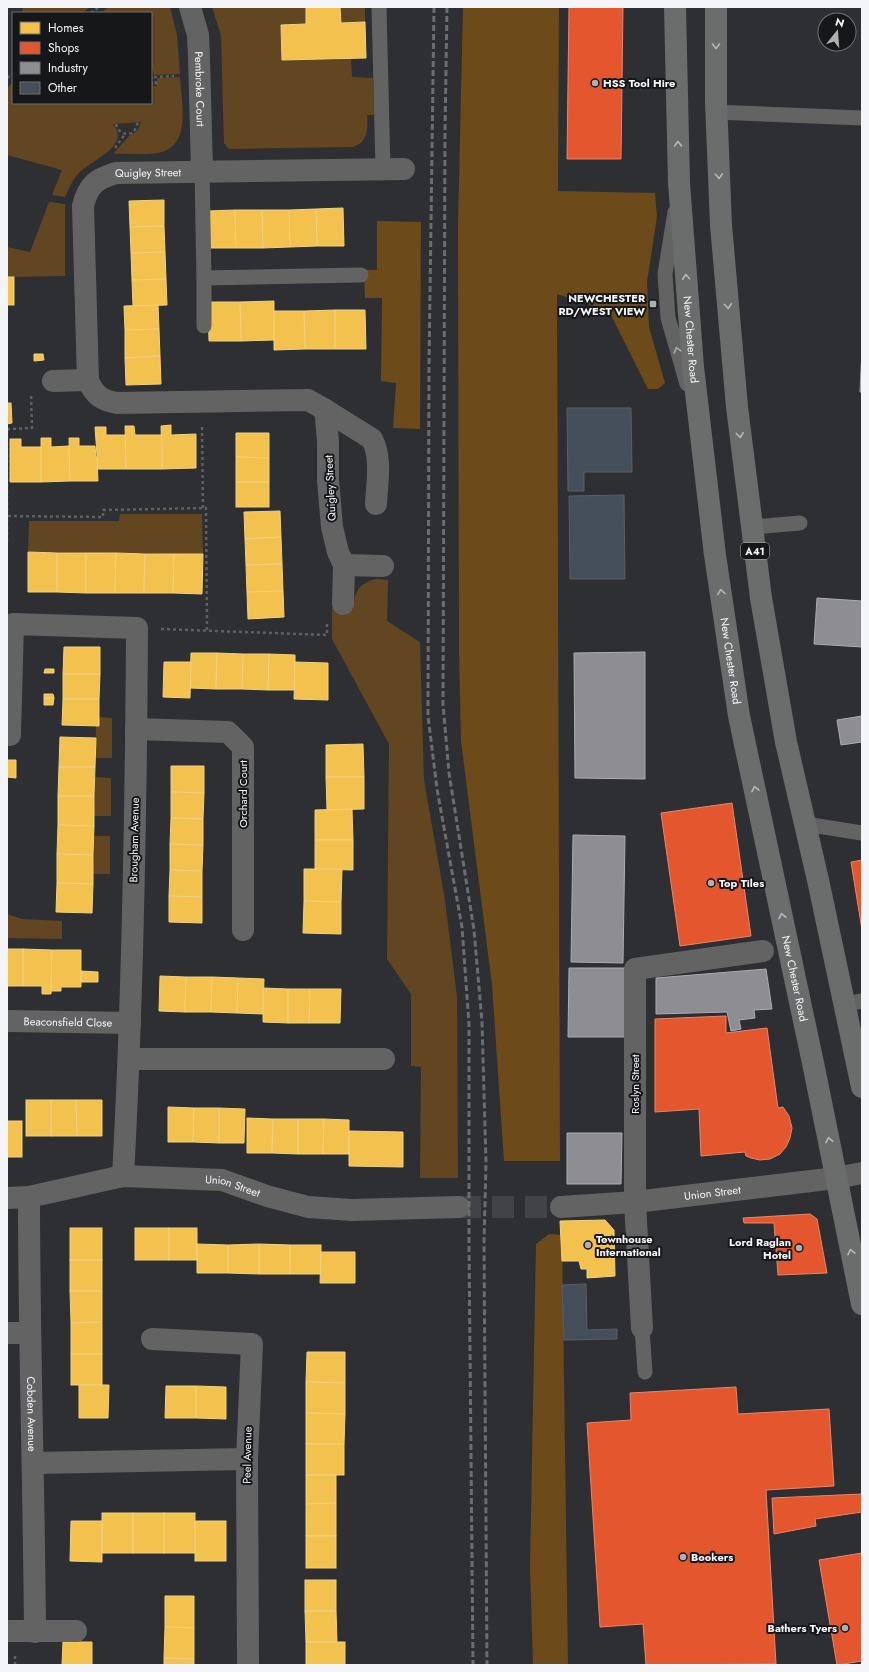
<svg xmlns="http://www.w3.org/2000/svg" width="869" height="1672" font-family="Jost,sans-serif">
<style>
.green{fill:#624622}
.forest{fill:#6c4a1a}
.homes{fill:#f2c14e;stroke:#f2d181}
.shops{fill:#e4572e;stroke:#e8866b}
.industry{fill:#8d8d92;stroke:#acacb1}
.building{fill:#454f5c;stroke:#5c5e60}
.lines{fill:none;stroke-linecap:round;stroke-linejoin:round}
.minor-tunnel{stroke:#414346;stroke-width:22;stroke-dasharray:22 11;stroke-linecap:butt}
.path{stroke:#5f6062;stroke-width:2.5;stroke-dasharray:3 3;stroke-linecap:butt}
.service{stroke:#636364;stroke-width:15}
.minor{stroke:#636364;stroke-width:22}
.trunk{stroke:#6b6c6c;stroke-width:22}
.rail{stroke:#6c6d6e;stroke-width:3;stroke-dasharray:6 3;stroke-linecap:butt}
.oneway{stroke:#b6b7b9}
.oneway2{stroke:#abacae}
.poi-dot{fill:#aeb0b3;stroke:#161719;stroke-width:1.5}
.labels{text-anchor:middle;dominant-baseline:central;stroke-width:4;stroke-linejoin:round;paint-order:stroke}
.shield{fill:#161719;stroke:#b1b2b5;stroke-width:1}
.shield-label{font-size:10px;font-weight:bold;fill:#f3f5f8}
.poi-label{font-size:11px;font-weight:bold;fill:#f3f5f8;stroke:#161719;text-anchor:start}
.street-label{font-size:11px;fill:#f3f5f8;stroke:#161719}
</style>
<rect width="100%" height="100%" fill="#2d2f32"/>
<!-- green -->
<g class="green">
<path d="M23 7H90L82 13H22Z"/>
<path d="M109 7H170L177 35 180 74 154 75 151 65V13H100Z"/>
<path d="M212 7H306V24L281 25 282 60 351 59 352 77 373 78 374 115H367C368 129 368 142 353 147L229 149 224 143 221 35Z"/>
<path d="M340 7H365V22L341 23Z"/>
<path d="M180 77C181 101 192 142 162 152 148 156 130 153 116 154L114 153 129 136 138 130 141 122 113 124C115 127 118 131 118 135 118 151 88 163 79 173 72 180 69 189 65 197L52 195 62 170 7 155V89L13 81V103H151V86H157V78Z"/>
<path d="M49 202 65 204V276L7 277V247L30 252Z"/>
<path d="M120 514H202L203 554 28 552 29 521H119Z"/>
<path d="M376 579 388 580 387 621 420 642 424 780 445 900 457 997 458 1178H420L421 1067 411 1066V994L387 959 389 744 332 639V608L353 610C355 591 358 584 376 579Z"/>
<path d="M99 717 112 718V758H95L96 726H99Z"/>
<path d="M95 777 111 778V816H94Z"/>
<path d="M94 836H110V874H93Z"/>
<path d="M7 914 22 919 62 921V939L7 938Z"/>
</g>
<!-- forest -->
<g class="forest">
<path d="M463 7H559L558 191 655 193 657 217 647 282 649 327 665 383 658 389H648L609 311 557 294 560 1161H504L492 985 461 741 459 654 458 224Z"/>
<path d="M377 221 421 222 420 429 393 428 396 383 381 381 382 298H365L364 270H377Z"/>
<path d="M549 1234 562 1235 568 1665H533L530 1568 536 1244Z"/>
</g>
<!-- homes -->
<g class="homes">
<path d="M306 7H340L341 23 365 22 366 58 282 60 281 25 306 24Z"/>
<path d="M164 200V226L130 227 129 201Z"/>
<path d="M343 208 344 246H317L316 209Z"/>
<path d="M316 209 317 246 290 247 289 210Z"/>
<path d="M235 210 236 248H209L208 211Z"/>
<path d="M235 210H262L263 248H236Z"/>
<path d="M262 210H289L290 247 263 248Z"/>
<path d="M164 226 165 252 131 253 130 227Z"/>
<path d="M165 252 166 279 132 280 131 253Z"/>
<rect x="7" y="277" width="7" height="28"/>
<path d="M166 279 167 305 133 306 132 280Z"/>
<path d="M274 301V340L241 341 240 302Z"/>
<path d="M208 302H240L241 341H209Z"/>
<path d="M158 305 159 329 125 330 124 306Z"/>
<path d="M335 310V349H305L304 311Z"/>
<path d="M335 310H365L366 349H335Z"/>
<path d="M274 311H304L305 349 274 350Z"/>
<path d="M159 329 160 356 125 358V330Z"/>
<path d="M34 354H43L44 360 34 361Z"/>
<path d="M160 356 161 384 126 385 125 358Z"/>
<path d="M7 403H11L12 423 7 424Z"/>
<path d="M171 425V435L196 434V468L162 469 161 426Z"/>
<path d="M125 426H134L135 435H162V469H126Z"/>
<path d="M95 427H106V435H125L126 469H98Z"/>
<path d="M236 433H269V458L236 457Z"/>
<path d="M41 438H51V447L69 446 70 481 41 482Z"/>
<path d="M69 438H79V446H95L96 457H97L98 481H70Z"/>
<path d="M10 439H21V447H41V482H10Z"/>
<path d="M236 457 269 458V482H236Z"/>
<rect x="236" y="482" width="33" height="25"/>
<path d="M280 511 281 537 245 539 244 512Z"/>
<path d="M281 537 282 564 246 565 245 539Z"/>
<path d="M28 552 57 553V592H28Z"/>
<path d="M57 553H86V593L57 592Z"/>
<path d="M86 553H116L115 593H86Z"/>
<path d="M116 553 145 554 144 593H115Z"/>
<path d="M145 554H174L173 593H144Z"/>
<path d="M174 554H203L202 594 173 593Z"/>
<path d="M282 564 283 591 247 592 246 565Z"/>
<path d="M283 591 284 617 248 619 247 592Z"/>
<path d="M64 647H100V674H63Z"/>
<path d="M191 653H217L216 689 190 688Z"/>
<path d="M217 653 243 654 242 689H216Z"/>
<path d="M243 654H269L268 690 242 689Z"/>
<path d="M269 654 295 655V690H268Z"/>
<path d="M164 662H191L190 698 163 697Z"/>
<path d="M295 662 328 663V700L294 699Z"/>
<path d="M45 669H54V673H44Z"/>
<path d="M63 674H100L99 699H63Z"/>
<path d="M44 694H53L54 698H44Z"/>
<path d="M44 698H54L53 705H44Z"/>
<path d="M63 699H99V726L62 725Z"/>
<path d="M60 737 96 738 95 767H59Z"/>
<path d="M363 744 364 777H326V745Z"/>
<path d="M7 760H16V778L7 777Z"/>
<path d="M171 766H204V793L171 792Z"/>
<path d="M59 767H95L94 796H58Z"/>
<path d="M326 777H364V809L327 810Z"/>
<path d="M171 792 204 793 203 819 171 818Z"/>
<path d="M58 796H94V826L58 825Z"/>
<path d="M352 809 353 840H315V810Z"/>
<path d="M171 818 203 819V845L170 844Z"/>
<path d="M58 825 94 826 93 855 57 854Z"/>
<path d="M315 840H353V870L315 869Z"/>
<path d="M170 844 203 845 202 871 170 870Z"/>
<path d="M57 854 93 855V884L57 883Z"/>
<path d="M304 869H342L341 902 304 901Z"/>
<path d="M170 870 202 871V897L169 896Z"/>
<path d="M57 883 93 884 92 913 56 912Z"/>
<path d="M169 896 202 897V923L169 922Z"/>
<path d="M304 901 341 902V934L303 933Z"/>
<rect x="7" y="949" width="16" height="37"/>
<path d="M23 949 52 950 51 994H42V986H23Z"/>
<path d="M52 950H81V987H61V991H51Z"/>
<path d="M81 971 98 972V982H81Z"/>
<path d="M160 976 186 977 185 1012 159 1011Z"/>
<path d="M186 977H212L211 1012H185Z"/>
<path d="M212 977 238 978 237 1013 211 1012Z"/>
<path d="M238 978 264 979 263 1014 237 1013Z"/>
<path d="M263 988 288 989V1023L263 1022Z"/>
<path d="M288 989H310L309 1023H288Z"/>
<path d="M310 989H341L340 1023H309Z"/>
<rect x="26" y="1100" width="25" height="36"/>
<path d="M51 1100H76L77 1136H51Z"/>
<path d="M76 1100H102V1136H77Z"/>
<path d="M168 1107 194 1108 193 1142H168Z"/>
<path d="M194 1108H219V1143L193 1142Z"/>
<path d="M219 1108 245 1109 244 1143H219Z"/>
<path d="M247 1118 273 1119 272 1153H247Z"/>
<path d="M273 1119H298V1154L272 1153Z"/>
<path d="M298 1119H324L323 1154H298Z"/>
<path d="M324 1119 349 1120V1154H323Z"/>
<rect x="7" y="1121" width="15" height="36"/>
<path d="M349 1131 403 1132V1167L349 1166Z"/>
<path d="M605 1220 614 1230 615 1276 587 1278V1269H581L579 1261H562L560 1221Z"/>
<rect x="70" y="1228" width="32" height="32"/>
<rect x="135" y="1228" width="34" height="32"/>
<rect x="169" y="1228" width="28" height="32"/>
<path d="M197 1244 228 1245V1273H197Z"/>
<path d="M259 1244 290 1245V1274H259Z"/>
<path d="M259 1244V1274L228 1273V1245Z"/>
<rect x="290" y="1245" width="31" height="29"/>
<path d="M321 1252H355V1283H320Z"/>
<rect x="70" y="1260" width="32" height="31"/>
<path d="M70 1291H102V1322L71 1323Z"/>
<path d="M102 1322V1354H71V1323Z"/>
<path d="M307 1352H345V1383L306 1382Z"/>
<rect x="71" y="1354" width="31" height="31"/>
<path d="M306 1382 345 1383V1414L306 1413Z"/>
<path d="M79 1385H109L108 1418H79Z"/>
<path d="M166 1386H196V1418H165Z"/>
<path d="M196 1386 226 1387V1419L196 1418Z"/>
<path d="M306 1413 345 1414 344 1444H306Z"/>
<rect x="306" y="1444" width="38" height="31"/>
<path d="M306 1475H336V1503L306 1504Z"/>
<path d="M336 1503V1536H306V1504Z"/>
<rect x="102" y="1513" width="31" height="40"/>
<rect x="133" y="1513" width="31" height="40"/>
<rect x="164" y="1513" width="31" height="40"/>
<path d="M71 1521H102V1562L70 1561Z"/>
<rect x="195" y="1521" width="31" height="40"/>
<rect x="306" y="1536" width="30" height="32"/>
<rect x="305" y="1580" width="31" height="31"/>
<path d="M165 1596H194V1628L165 1627Z"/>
<path d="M305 1611H336L337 1642H306Z"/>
<path d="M165 1627 194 1628V1659L164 1658Z"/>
<path d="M63 1642H92V1665H62Z"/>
<rect x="306" y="1642" width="39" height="23"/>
<path d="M164 1658 194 1659V1665H164Z"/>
</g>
<!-- shops -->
<g class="shops">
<path d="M569 7H623L621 159H567Z"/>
<path d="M732 803 751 936 680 946 661 813Z"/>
<path d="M862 860V930L851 862Z"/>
<path d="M726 1016V1033L767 1028 778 1108 783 1107 789 1116 792 1128 790 1138 786 1147 780 1154 770 1159 760 1160 751 1158 746 1156 745 1152 701 1156 699 1109 655 1112V1019Z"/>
<path d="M810 1214 817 1219 827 1273 778 1275 774 1223H744L743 1218Z"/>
<path d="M736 1387 738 1414 829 1409 834 1486 766 1490 776 1664 646 1665 643 1624 600 1627 587 1423 631 1420 630 1393Z"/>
<path d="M862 1494V1512L815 1519 816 1526 774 1534 772 1498Z"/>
<path d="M862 1553V1661L837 1665 819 1560Z"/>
</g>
<!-- industry -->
<g class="industry">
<path d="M862 350V392H860Z"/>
<path d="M817 598 862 601V647L814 644Z"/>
<path d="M645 652V779L575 778 574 653Z"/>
<path d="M862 716V742L841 745 837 720Z"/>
<path d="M573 835 625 836 623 963 571 962Z"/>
<path d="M569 968H625V1037H568Z"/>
<path d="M766 969 772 1009 754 1010 755 1018 739 1020 741 1029 731 1031 727 1012 656 1014V978Z"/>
<path d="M567 1133H622L621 1184H567Z"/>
</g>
<!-- building -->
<g class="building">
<path d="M567 408H631L632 472H584V491H568Z"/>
<path d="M624 495 625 579H570L569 496Z"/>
<path d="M586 1284 587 1330 617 1329V1339L564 1340 562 1285Z"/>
</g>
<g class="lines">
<!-- minor-tunnel -->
<path class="minor-tunnel" d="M459 1207H561"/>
<!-- path -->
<g class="path">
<path d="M91 13 99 7"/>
<path d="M151 76 152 84H156L155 77 174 76"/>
<path d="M7 78 13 74"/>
<path d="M116 124C118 133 126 136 134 132L138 122"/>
<path d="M115 148 125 134"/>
<path d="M202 427 203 509"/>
<path d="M7 429 32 428 31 394"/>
<path d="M8 516 103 517V510L206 508 207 631"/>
<path d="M7 541V429"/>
<path d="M161 629 327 635V624"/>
<path d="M15 1665V1656"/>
</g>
<!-- service -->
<g class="service">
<path d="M379 7 383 169"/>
<path d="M716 112 862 118"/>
<path d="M202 171 204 278 361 275"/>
<path d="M675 212 665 274 668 318 687 384"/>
<path d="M204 278V326"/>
<path d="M752 527 800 523"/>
<path d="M805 824 862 833"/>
<path d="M845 1004 862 1001"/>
<path d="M642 1328 645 1372"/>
</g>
<!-- minor -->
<g class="minor">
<path id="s1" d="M190 7 198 35 199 57 202 171"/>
<path d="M53 381 88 380"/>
<path d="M324 409 372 439C382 458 377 483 376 504"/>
<path d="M344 565 383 566"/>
<path id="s2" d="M343 604 344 565 338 552 332 527 328 480V442L326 417 324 409 308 400 118 403C102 401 94 395 88 380L83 206C88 185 96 179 116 173L404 169"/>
<path d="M136 729 228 732 243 747V930"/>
<path d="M10 735 13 624 137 628C136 811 133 994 123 1176"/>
<path id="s3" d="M7 1021 130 1023"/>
<path d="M129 1059H384"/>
<path id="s4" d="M29 1197C29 1342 34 1487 35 1632"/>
<path id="s5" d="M7 1198 29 1197 123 1176 222 1180 267 1196 308 1207 352 1210 459 1207"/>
<path id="s6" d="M561 1207 635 1202 836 1178 862 1173"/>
<path d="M642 1328 635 1202V969L763 951"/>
<path d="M7 1333H29"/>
<path d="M152 1339 252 1344 247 1459 248 1665"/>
<path d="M34 1463 247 1459"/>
<path d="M7 1631H76"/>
</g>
<!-- trunk -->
<g class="trunk">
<path id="s7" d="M675 7 679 183 693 367 715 555 739 716 813 1063 862 1304"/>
<path d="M716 7V102L721 225 737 407 761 598 786 742 818 880 862 1087"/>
</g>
<!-- rail -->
<g class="rail">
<path d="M434 7 429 365 428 716 437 789 462 927 469 1024V1244L473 1665"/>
<path d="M447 7 445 132 443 704 449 773 474 930 482 1022 486 1162 484 1244 487 1665"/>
</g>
</g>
<!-- one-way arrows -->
<defs><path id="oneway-chevron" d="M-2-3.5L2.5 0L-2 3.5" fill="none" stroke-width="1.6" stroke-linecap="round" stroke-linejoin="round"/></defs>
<g class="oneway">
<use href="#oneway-chevron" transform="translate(716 46) rotate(90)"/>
<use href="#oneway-chevron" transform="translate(678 144) rotate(-91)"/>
<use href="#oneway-chevron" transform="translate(719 176) rotate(87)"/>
<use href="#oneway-chevron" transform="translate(686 277) rotate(-94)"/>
<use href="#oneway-chevron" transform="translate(728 306) rotate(85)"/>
<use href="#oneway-chevron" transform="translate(740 435) rotate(83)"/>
<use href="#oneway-chevron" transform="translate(721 592) rotate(-99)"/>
<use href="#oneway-chevron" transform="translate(755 789) rotate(-102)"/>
<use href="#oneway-chevron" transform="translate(782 916) rotate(-102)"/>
<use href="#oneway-chevron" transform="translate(829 1140) rotate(-101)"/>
<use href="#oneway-chevron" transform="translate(851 1252) rotate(-102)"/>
</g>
<use class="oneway2" href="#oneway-chevron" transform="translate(677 350) rotate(-107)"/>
<!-- markers -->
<g class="poi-dot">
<circle cx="595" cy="83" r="4"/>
<rect x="649" y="300" width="8" height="8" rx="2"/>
<circle cx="711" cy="883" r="4"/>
<circle cx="588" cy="1245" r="4"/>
<circle cx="799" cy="1248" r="4"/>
<circle cx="683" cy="1557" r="4"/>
<circle cx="845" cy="1628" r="4"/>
</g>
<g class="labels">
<!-- shield labels -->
<rect class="shield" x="741" y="543" width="28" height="16" rx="3"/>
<g class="shield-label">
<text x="755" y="551">A41</text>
</g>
<!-- poi labels -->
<g class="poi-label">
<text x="603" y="83">HSS Tool Hire</text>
<text x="645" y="298" text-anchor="end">NEWCHESTER<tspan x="645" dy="13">RD/WEST VIEW</tspan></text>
<text x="719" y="883">Top Tiles</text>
<text x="596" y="1239">Townhouse<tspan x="596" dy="13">International</tspan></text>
<text x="791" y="1242" text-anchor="end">Lord Raglan<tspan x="791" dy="13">Hotel</tspan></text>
<text x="691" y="1557">Bookers</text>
<text x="837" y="1628" text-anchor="end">Bathers Tyers</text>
</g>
<!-- street labels -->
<g class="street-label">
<text stroke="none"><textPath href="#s1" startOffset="83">Pembroke Court</textPath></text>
<text stroke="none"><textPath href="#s2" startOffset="702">Quigley Street</textPath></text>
<text stroke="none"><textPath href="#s7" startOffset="333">New Chester Road</textPath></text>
<text transform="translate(330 488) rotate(-93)">Quigley Street</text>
<text stroke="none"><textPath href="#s7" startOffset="657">New Chester Road</textPath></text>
<text transform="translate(243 794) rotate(-90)">Orchard Court</text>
<text transform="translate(134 840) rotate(-89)">Brougham Avenue</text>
<text stroke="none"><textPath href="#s7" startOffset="981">New Chester Road</textPath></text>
<text stroke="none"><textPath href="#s3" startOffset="61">Beaconsfield Close</textPath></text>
<text transform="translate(635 1084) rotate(-90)">Roslyn Street</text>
<text stroke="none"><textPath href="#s5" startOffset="229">Union Street</textPath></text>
<text stroke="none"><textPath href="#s6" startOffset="152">Union Street</textPath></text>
<text stroke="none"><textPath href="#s4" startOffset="217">Cobden Avenue</textPath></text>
<text transform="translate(247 1455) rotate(-89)">Peel Avenue</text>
</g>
</g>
<!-- border -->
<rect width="869" height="1672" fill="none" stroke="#f3f5f8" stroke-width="16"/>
<!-- legend -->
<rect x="12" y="12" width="140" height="92" fill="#161719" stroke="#6e7072"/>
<rect x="20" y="22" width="20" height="12" fill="#f2c14e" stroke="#6e7072"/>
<text x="48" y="32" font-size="12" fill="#f3f5f8">Homes</text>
<rect x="20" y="42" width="20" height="12" fill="#e4572e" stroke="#6e7072"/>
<text x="48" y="52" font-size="12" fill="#f3f5f8">Shops</text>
<rect x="20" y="62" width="20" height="12" fill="#8d8d92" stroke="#6e7072"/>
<text x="48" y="72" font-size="12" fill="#f3f5f8">Industry</text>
<rect x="20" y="82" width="20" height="12" fill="#454f5c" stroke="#6e7072"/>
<text x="48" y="92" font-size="12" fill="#f3f5f8">Other</text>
<!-- north arrow -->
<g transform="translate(837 32) rotate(17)"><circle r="19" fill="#161719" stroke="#6e7072"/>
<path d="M0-3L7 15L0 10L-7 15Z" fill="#aeb0b3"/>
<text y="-6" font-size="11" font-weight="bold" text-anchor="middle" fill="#f3f5f8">N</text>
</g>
</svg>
